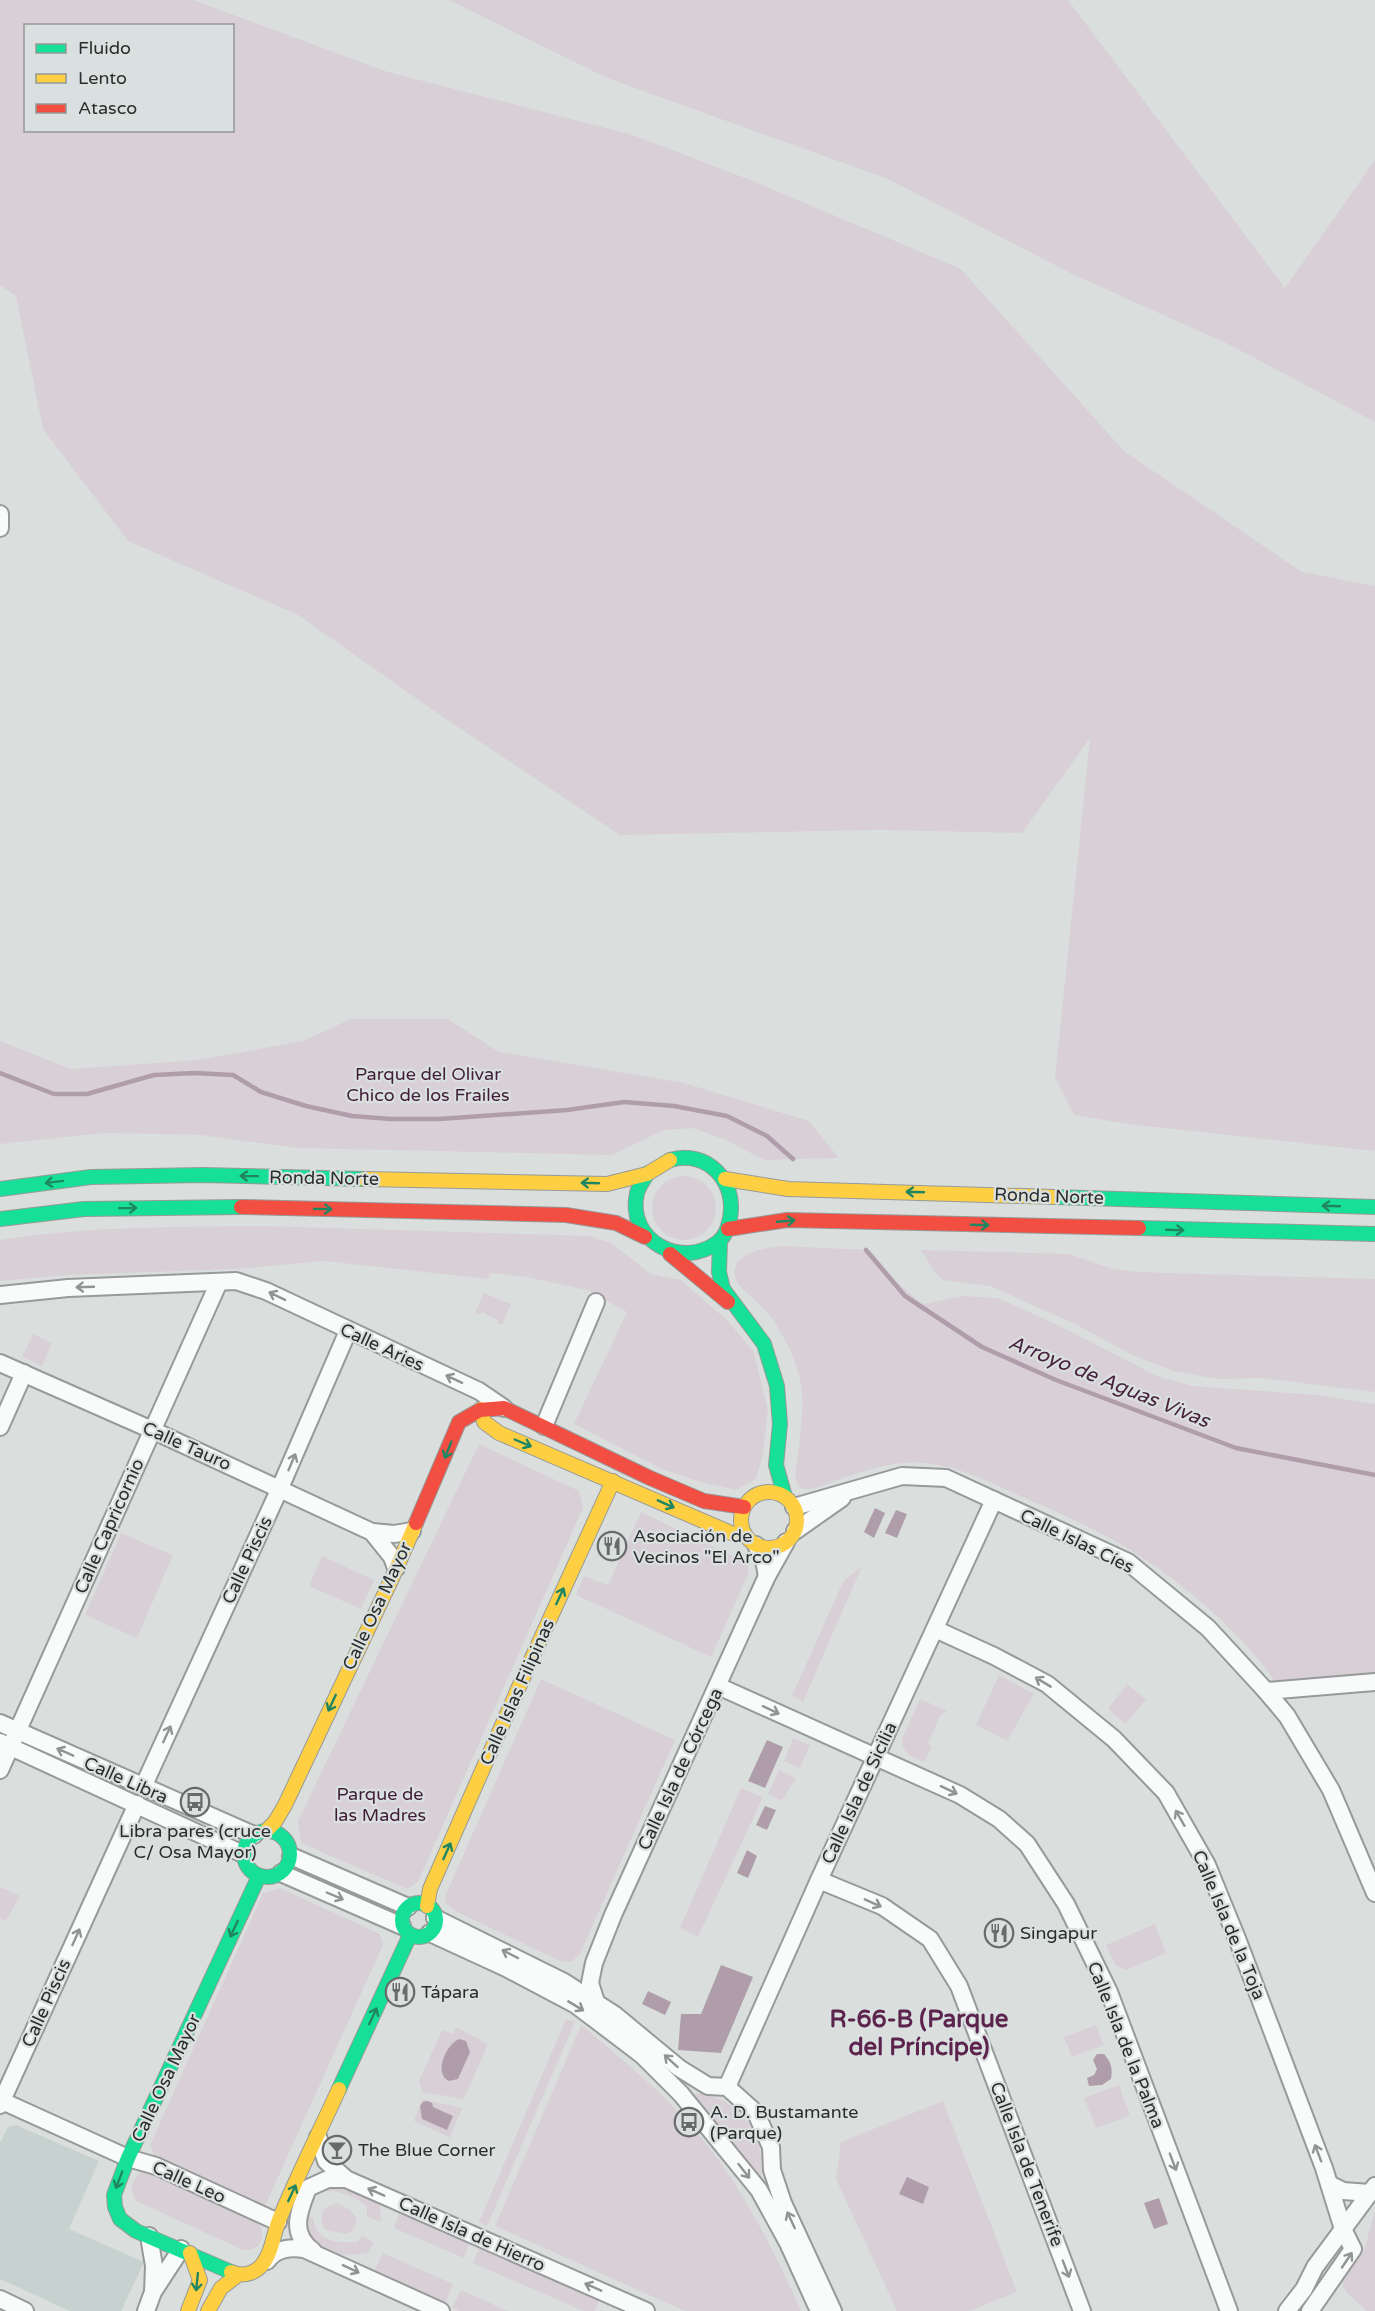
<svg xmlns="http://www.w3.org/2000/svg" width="1375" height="2311" font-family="'Varela Round',sans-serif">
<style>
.built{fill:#c7d2d0}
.green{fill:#d9d0d7;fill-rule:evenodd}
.water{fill:#af9eaa}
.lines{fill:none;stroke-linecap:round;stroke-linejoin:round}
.stream{stroke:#af9eaa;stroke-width:4.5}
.street-casing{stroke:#969a99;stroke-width:20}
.fast-casing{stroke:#969a99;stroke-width:16}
.slow-casing{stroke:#969a99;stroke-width:16}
.jam-casing{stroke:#969a99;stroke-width:16}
.street{stroke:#f9fafa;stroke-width:16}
.fast{stroke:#16e098;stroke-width:14}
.slow{stroke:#ffcf43;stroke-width:14}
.jam{stroke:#f24e42;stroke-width:14}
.oneway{stroke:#208662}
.oneway2{stroke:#929493}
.labels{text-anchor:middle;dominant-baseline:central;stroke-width:4.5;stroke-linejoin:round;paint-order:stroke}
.park-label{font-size:18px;fill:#421d38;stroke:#d9e0df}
.street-label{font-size:18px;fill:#2a2d2c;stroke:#d9e0df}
.poi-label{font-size:18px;fill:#2a2d2c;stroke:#d9e0df;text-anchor:start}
.water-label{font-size:20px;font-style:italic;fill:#49233e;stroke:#d9e0df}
.district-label{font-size:24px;font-weight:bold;fill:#5c234d;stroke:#d9e0df}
</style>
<rect width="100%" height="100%" fill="#dadfde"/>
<!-- built -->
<path class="built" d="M16 2125 99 2161 69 2229 144 2262 121 2311H70L0 2279V2143L8 2127Z"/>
<!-- green -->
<g class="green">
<path d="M0 0H193L388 72 633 135 753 181 961 269 1124 451 1302 572 1375 586V1151L1127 1124 1074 1115 1055 1078 1090 738 1022 833 880 830 620 835 437 713 298 615 128 541 43 429 16 296 0 285ZM26 26H232V130H26Z"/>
<path d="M449 0H1068L1285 288 1375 160V422L1230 345 1072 274 888 179 607 78Z"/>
<path d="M351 1019H448L499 1052 684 1083 809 1121 839 1158 764 1160 724 1139 692 1128 664 1130 612 1155 298 1148 200 1135 104 1133 0 1144V1041L71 1069 198 1060 303 1041Z"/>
<circle cx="684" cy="1208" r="32"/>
<path d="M267 1226 590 1236 611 1243 651 1274 681 1280 728 1321 754 1352 768 1409 763 1454 756 1479 736 1490 700 1482 662 1469 574 1424 627 1312 587 1290 527 1277 491 1273 488 1279 324 1261 238 1269 68 1275 0 1281V1240C88 1226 178 1227 267 1226Z"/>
<path d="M782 1246 870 1250 899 1284 923 1304 964 1296 998 1298 1060 1326 1159 1377 1194 1386 1318 1395 1375 1404V1677L1277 1685C1245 1635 1181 1581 1130 1550 1096 1529 1058 1512 1020 1496 990 1482 960 1467 926 1463 885 1459 850 1477 812 1489H803L797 1484 795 1477C801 1420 813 1387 781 1333 776 1324 770 1314 762 1307 754 1298 741 1291 736 1280 733 1274 735 1268 737 1262 750 1250 765 1248 782 1246Z"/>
<path d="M921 1250 1069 1254 1110 1268 1137 1272 1375 1279V1392L1262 1378 1218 1379 1173 1371 1132 1355 1077 1325 990 1286 942 1280 934 1271Z"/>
<path d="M484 1293 511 1304 502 1325 497 1323 498 1320 482 1312 480 1315 475 1313Z"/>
<path d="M33 1334 52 1343 42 1366 22 1357Z"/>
<path d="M479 1444 579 1491 583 1508 418 1882 407 1889 301 1843 298 1821Z"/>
<path d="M641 1512 746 1562 749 1572 711 1657 576 1595 584 1576 608 1585Z"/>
<path d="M121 1533 173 1555 137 1638 85 1615Z"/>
<path d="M322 1556 374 1580 361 1609 309 1586Z"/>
<path d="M862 1566 803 1702 792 1696 841 1586 846 1579Z"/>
<path d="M999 1675 1034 1694 1007 1741 976 1725Z"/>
<path d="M541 1679 675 1740 580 1954 571 1962 560 1961 453 1910 445 1902 446 1894Z"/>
<path d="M1127 1684 1146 1700 1125 1724 1108 1709Z"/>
<path d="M920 1699 947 1711 941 1714 928 1743 932 1747 924 1762C912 1757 902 1754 902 1739Z"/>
<path d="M793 1738 810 1745 800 1768 784 1761Z"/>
<path d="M779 1770 796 1778 782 1801 768 1794Z"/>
<path d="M741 1788 763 1797 698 1937 680 1928Z"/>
<path d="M0 1887 20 1896 6 1921 0 1918Z"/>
<path d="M280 1888 380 1934 383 1945 265 2206 160 2160 154 2155 150 2145 263 1893Z"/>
<path d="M1155 1924 1166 1953 1126 1970 1116 1966 1106 1945Z"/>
<path d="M566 2019 575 2022 487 2226 479 2222Z"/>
<path d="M581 2025C629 2064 677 2105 715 2155 750 2203 777 2257 801 2311H685L495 2226Z"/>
<path d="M1096 2025 1104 2045 1072 2057 1064 2037Z"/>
<path d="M456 2027 488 2044 464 2099 422 2092 419 2081 442 2030 453 2034Z"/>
<path d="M1119 2085 1130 2116 1096 2128 1084 2098Z"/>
<path d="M702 2093C744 2103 768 2138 760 2181L734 2145 691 2094Z"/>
<path d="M422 2099 462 2108 450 2138 414 2121Z"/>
<path d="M943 2101 1017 2292 970 2311H897L836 2179 841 2142Z"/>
<path d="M143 2169C161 2177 253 2215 260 2226 263 2232 263 2239 259 2244 255 2250 250 2250 243 2250L136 2201 131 2188 134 2180Z"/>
<path d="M334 2183 377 2199 380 2205 381 2222 367 2217V2207C356 2197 333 2186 319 2194L316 2190Z"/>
<path d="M337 2203 349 2209 357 2218 354 2228 348 2234 325 2230C318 2216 321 2207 337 2203Z"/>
<path d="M1375 2210V2311H1367L1347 2293 1343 2287V2281L1364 2251Z"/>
<path d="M400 2211 470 2241 464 2258 394 2228Z"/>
<path d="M305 2215 313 2218C317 2242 336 2243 357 2242L362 2236 374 2242 369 2252C341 2260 303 2251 305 2215Z"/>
<path d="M480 2246 600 2298 595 2311H583L473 2263Z"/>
<path d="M383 2253 453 2284 444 2305 373 2273Z"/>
<path d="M461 2290 508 2311H459L452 2308Z"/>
</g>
<!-- water -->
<g class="water">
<path d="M875 1508 885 1513 874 1538 864 1532Z"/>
<path d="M896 1510 907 1514 897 1538 885 1533Z"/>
<path d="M767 1740 783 1747 765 1788 748 1781Z"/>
<path d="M765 1806 776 1810 767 1830 756 1825Z"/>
<path d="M747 1850 757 1856 748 1878 737 1873Z"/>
<path d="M721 1965 753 1977 721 2053 678 2050 681 2014H701Z"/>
<path d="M648 1991 671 2002 665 2015 642 2004Z"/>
<path d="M459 2039 466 2041 470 2052 458 2079 449 2081C433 2074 446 2044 459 2039Z"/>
<path d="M1097 2054H1104C1111 2062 1113 2068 1111 2079L1102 2085 1089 2086 1087 2078 1094 2075 1097 2069 1093 2060Z"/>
<path d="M427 2101 432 2103 433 2107 453 2116 447 2130 422 2119 420 2106 423 2102Z"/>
<path d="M907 2177 929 2187 923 2204 899 2194Z"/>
<path d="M1159 2198 1168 2224 1154 2229 1144 2203Z"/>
</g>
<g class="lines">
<!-- stream -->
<g class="stream">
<path d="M0 1073 54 1094H87L154 1075 194 1073 233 1075 261 1092 306 1106 352 1116 391 1119H439L567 1110 624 1102 674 1106 727 1116 767 1136 793 1159"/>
<path d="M866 1250 905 1296 982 1347 1056 1380 1236 1448 1375 1475"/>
</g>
<!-- street casing -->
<g class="street-casing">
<g id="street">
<path d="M0 514V528"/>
<path d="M0 1295 68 1288 236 1281 266 1291 479 1391 504 1408"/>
<path d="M0 1363 152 1430 372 1532 394 1534 412 1531"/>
<path d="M544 1426 596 1302"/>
<path d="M0 1427 24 1373"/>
<path d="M794 1507 902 1476 946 1478 1128 1562 1208 1628 1266 1691 1287 1716 1331 1790 1375 1893"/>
<path d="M795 1531 842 1498"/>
<path d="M372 1532 392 1557 396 1568"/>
<path d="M756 1545 764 1560 767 1576"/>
<path d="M935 1629 994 1656 1047 1684 1114 1739 1166 1793 1207 1865 1238 1941 1324 2168 1343 2229 1353 2249 1310 2311"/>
<path d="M718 1686 960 1795 999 1819 1027 1844 1066 1904 1109 1992 1229 2311"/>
<path d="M1266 1691 1375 1682"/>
<path d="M0 1723 254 1835"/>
<path d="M0 1742 243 1854"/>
<path d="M0 1770 219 1282"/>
<path d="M143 1787 280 1488 348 1331"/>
<path d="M291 1856 408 1907"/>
<path d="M281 1873 402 1926"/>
<path d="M819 1880 882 1906 930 1939 959 1986 1082 2311"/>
<path d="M435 1918 564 1982 615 2015 679 2068 708 2086 727 2087 756 2113 771 2147 772 2170 783 2203 833 2311"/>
<path d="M430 1933 506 1968 576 2005 642 2055 681 2094 759 2190 788 2243 819 2311"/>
<path d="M596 2002 590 1983 594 1963 613 1915 767 1576 786 1542"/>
<path d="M727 2087 819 1880 994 1500"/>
<path d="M0 2100 128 2158 156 2166 278 2222"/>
<path d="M0 2105 137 1804"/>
<path d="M318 2137 326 2161 346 2179 646 2311"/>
<path d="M1329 2184 1343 2191 1370 2193"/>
<path d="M149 2236 154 2266 153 2292"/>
<path d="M313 2251C289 2233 299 2211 308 2188L328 2179H346"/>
<path d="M267 2261C276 2248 290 2247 304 2249L441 2311"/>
<path d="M0 2299 25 2311"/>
<path d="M146 2311 153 2292 181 2249"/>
<path d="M1287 2311 1304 2289 1315 2267 1375 2186"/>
</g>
</g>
<!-- fast casing -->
<g class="fast-casing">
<g id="fast">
<path d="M648 1173C644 1179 639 1186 637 1193 626 1241 682 1270 718 1242 726 1236 728 1227 730 1218 737 1181 707 1149 670 1160"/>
<path d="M0 1189 91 1177 202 1175 364 1179"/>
<path d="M1054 1197 1375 1207"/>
<path d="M0 1219 84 1209 241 1207"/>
<path d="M1139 1228 1375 1234"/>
<path d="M720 1241 719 1272 723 1289 764 1344 777 1386 780 1424 776 1465 785 1497"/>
<circle cx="267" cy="1854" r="23"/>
<circle cx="419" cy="1920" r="17"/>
<path d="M339 2089 410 1935"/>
<path d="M231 2272 136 2231 120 2219 115 2207 114 2195 128 2158 259 1876"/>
</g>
</g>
<!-- slow casing -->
<g class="slow-casing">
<g id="slow">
<path d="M364 1179 607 1184 647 1174 670 1160"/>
<path d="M725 1179 788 1189 1054 1197"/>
<path d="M481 1409 484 1422 499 1433 738 1536 744 1534"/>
<circle cx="769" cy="1520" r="28"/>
<path d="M266 1831 275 1822 285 1805 393 1576 416 1523"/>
<path d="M427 1906 430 1889 526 1671 613 1481"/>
<path d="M231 2272C241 2276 252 2275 260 2267 272 2255 273 2235 279 2220 297 2176 319 2133 339 2089"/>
<path d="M188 2311 200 2280 190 2253"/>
<path d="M208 2311 221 2288 238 2275"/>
</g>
</g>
<!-- jam casing -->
<g class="jam-casing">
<g id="jam">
<path d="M241 1207 566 1215 616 1223 645 1237"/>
<path d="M728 1229 787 1220 1139 1228"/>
<path d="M670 1254 728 1302"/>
<path d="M416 1523 459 1422 480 1410 504 1408 650 1478 704 1501 744 1507"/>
</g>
</g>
<!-- street -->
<use href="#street" class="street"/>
<!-- fast -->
<use href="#fast" class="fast"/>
<!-- slow -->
<use href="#slow" class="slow"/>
<!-- jam -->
<use href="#jam" class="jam"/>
</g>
<!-- one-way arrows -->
<defs><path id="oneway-shaft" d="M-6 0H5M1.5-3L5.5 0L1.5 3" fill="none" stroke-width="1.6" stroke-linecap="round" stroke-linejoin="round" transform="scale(1.5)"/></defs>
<g class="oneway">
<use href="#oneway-shaft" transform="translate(249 1176) rotate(-179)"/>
<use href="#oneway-shaft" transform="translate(54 1182) rotate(173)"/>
<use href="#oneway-shaft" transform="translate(590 1183) rotate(-178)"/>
<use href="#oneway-shaft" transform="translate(915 1192) rotate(-178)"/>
<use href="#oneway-shaft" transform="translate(1331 1206) rotate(-178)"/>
<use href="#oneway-shaft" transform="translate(128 1208) rotate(-1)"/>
<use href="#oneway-shaft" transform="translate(323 1209) rotate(1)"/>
<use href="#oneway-shaft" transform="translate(786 1221) rotate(-5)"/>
<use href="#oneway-shaft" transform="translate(980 1225) rotate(2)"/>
<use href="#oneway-shaft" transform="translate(1175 1230) rotate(2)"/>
<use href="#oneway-shaft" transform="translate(523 1443) rotate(23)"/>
<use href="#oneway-shaft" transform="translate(448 1450) rotate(112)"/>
<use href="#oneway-shaft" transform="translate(666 1504) rotate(24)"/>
<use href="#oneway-shaft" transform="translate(560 1596) rotate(-65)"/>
<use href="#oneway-shaft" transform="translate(332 1703) rotate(115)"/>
<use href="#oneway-shaft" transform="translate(447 1851) rotate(-66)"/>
<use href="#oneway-shaft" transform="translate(234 1929) rotate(115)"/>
<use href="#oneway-shaft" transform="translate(373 2016) rotate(-65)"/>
<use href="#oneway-shaft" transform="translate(119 2180) rotate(111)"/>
<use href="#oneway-shaft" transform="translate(292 2193) rotate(-65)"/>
<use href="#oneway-shaft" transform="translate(197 2282) rotate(96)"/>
</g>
<g class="oneway2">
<use href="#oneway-shaft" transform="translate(85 1287) rotate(178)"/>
<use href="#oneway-shaft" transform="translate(277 1296) rotate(-154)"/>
<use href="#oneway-shaft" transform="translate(454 1379) rotate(-155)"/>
<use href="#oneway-shaft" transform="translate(292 1462) rotate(-67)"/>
<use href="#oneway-shaft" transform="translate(1043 1682) rotate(-149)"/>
<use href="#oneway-shaft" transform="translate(771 1710) rotate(25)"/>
<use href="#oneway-shaft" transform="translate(167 1734) rotate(-65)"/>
<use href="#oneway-shaft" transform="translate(65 1752) rotate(-156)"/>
<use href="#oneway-shaft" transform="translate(949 1790) rotate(25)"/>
<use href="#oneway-shaft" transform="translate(1180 1818) rotate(-120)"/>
<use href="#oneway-shaft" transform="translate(335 1896) rotate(23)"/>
<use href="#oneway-shaft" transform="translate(873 1903) rotate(24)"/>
<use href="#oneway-shaft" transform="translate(76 1937) rotate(-66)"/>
<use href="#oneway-shaft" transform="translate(510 1954) rotate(-153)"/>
<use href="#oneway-shaft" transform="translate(576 2006) rotate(31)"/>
<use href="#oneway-shaft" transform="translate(671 2061) rotate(-138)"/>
<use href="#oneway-shaft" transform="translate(1318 2153) rotate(-111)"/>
<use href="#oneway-shaft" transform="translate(1173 2162) rotate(69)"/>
<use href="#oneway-shaft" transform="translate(744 2171) rotate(52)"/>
<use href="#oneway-shaft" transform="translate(376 2192) rotate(-156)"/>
<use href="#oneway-shaft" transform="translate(791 2220) rotate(-115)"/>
<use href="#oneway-shaft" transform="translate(1347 2260) rotate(-56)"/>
<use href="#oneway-shaft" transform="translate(351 2269) rotate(25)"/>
<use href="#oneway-shaft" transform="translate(1066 2269) rotate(69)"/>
<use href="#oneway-shaft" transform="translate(593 2287) rotate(-156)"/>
</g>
<!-- icons -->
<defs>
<g id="restaurant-ring" transform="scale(1.5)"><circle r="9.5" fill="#d9e0df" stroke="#686b6a" stroke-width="1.5"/><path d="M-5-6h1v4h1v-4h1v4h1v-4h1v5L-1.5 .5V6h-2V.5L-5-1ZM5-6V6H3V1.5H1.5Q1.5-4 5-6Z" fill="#686b6a"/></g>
<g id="bus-ring" transform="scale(1.5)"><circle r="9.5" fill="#d9e0df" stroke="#686b6a" stroke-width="1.5"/><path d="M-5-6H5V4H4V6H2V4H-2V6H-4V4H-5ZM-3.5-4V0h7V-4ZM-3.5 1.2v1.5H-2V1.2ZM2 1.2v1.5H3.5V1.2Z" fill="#686b6a"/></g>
<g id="bar-ring" transform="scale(1.5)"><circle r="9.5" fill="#d9e0df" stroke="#686b6a" stroke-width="1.5"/><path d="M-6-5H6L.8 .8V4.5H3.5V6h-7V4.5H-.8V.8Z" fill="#686b6a"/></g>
</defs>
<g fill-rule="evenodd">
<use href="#restaurant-ring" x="612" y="1546"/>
<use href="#bus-ring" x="195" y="1802"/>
<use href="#restaurant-ring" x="999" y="1933"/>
<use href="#restaurant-ring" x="400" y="1992"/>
<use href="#bus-ring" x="689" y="2122"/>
<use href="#bar-ring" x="337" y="2150"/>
</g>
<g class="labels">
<!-- park labels -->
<g class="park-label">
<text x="428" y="1074">Parque del Olivar<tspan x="428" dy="21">Chico de los Frailes</tspan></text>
<text x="380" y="1794">Parque de<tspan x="380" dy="21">las Madres</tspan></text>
</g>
<!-- street labels -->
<g class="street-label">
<text transform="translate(324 1178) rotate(1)">Ronda Norte</text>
<text transform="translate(1049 1196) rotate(2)">Ronda Norte</text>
<text transform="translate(382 1347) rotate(25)">Calle Aries</text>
<text transform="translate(187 1446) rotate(24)">Calle Tauro</text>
<text transform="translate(109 1526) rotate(-66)">Calle Capricornio</text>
<text transform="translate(1077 1541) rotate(26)">Calle Islas Cíes</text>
<text transform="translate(247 1560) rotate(-65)">Calle Piscis</text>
<text transform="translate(377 1606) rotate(-65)">Calle Osa Mayor</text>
<text transform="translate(517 1692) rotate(-66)">Calle Islas Filipinas</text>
<text transform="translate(680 1769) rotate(-65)">Calle Isla de Córcega</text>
<text transform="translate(126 1780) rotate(24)">Calle Libra</text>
<text transform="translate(859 1793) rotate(-65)">Calle Isla de Sicilia</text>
<text transform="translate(1229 1925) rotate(67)">Calle Isla de la Toja</text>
<text transform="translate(46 2003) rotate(-66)">Calle Piscis</text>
<text transform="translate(1126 2045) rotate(68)">Calle Isla de la Palma</text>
<text transform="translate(166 2078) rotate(-65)">Calle Osa Mayor</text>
<text transform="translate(1027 2164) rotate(69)">Calle Isla de Tenerife</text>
<text transform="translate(189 2182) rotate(24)">Calle Leo</text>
<text transform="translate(472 2234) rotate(24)">Calle Isla de Hierro</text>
</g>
<!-- poi labels -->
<g class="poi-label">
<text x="633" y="1536">Asociación de<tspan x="633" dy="21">Vecinos "El Arco"</tspan></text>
<text x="195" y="1831" text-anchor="middle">Libra pares (cruce<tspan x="195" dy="21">C/ Osa Mayor)</tspan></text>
<text x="1020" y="1933">Singapur</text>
<text x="421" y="1992">Tápara</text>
<text x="710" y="2112">A. D. Bustamante<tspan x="710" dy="21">(Parque)</tspan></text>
<text x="358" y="2150">The Blue Corner</text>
</g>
<!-- water labels -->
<g class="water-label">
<text transform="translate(1109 1382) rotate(22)">Arroyo de Aguas Vivas</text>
</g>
<!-- district labels -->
<g class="district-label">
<text x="919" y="2019">R-66-B (Parque<tspan x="919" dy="28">del Príncipe)</tspan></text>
</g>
</g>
<!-- legend -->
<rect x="24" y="24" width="210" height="108" fill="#d9e0df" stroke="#939897" stroke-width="1.5"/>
<rect x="36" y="44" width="30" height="9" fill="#16e098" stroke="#939897" stroke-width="1.5"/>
<text x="78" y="54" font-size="18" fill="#2a2d2c">Fluido</text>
<rect x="36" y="74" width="30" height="9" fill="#ffcf43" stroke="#939897" stroke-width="1.5"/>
<text x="78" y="84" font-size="18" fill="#2a2d2c">Lento</text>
<rect x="36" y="104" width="30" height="9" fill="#f24e42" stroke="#939897" stroke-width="1.5"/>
<text x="78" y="114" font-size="18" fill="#2a2d2c">Atasco</text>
</svg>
